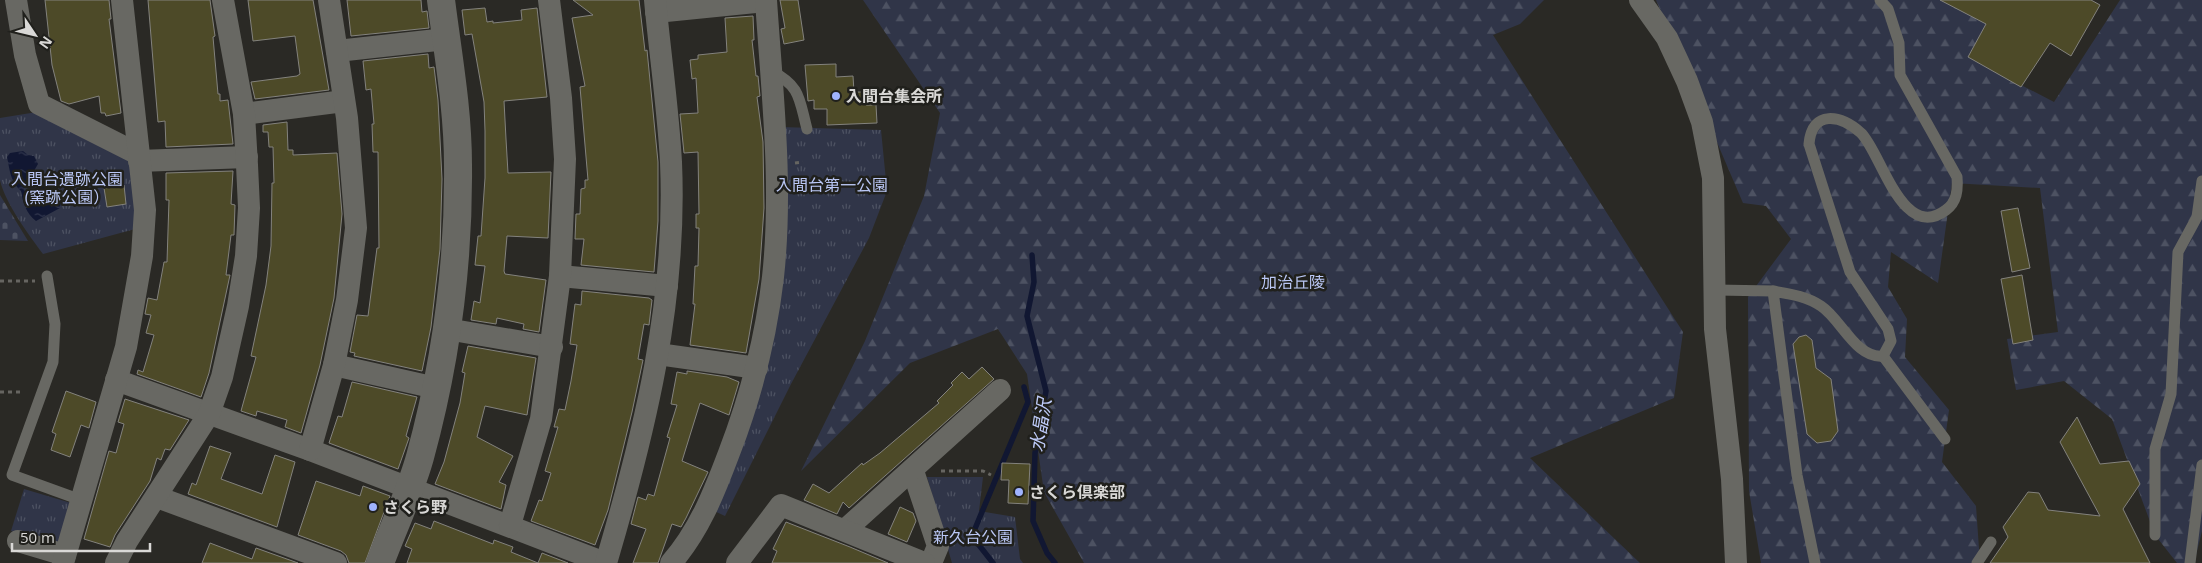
<svg xmlns="http://www.w3.org/2000/svg" width="2202" height="563" font-family="'Open Sans','Noto Sans JP',sans-serif">
<style>
.grass{fill:url(#grass-tufts)}
.forest{fill:url(#forest-firs)}
.cemetery{fill:url(#cemetery-stones)}
.water{fill:url(#water-ripples)}
.lines{fill:none;stroke-linecap:round;stroke-linejoin:round}
.stream{stroke:#111732;stroke-width:5.5}
.building{fill:#4d4a28;stroke:#83827d}
.path{stroke:#666561;stroke-width:3;stroke-dasharray:4 4;stroke-linecap:butt}
.service{stroke:#686863;stroke-width:11}
.minor{stroke:#686863;stroke-width:22}
.tertiary{stroke:#686863;stroke-width:28}
.poi-dot{fill:#9fb3fd;stroke:#20201c;stroke-width:2}
.labels{text-anchor:middle;dominant-baseline:central;stroke-width:5;stroke-linejoin:round;paint-order:stroke}
.poi-label{font-size:16px;font-weight:bold;fill:#d9d8d6;stroke:#20201c;text-anchor:start}
.park-label{font-size:16px;fill:#bac7f5;stroke:#20201c}
.water-label{font-size:18px;font-style:italic;fill:#bfccfa;stroke:#20201c}
</style>
<defs>
<pattern id="grass-tufts" width="24" height="20" patternUnits="userSpaceOnUse" patternTransform="scale(1.25)"><rect width="24" height="20" fill="#303548"/><path d="M3 7l-1-3M5 7V3M7 7l1-3M15 17l-1-3M17 17v-4M19 17l1-3" fill="none" stroke="#4d5262"/></pattern>
<pattern id="forest-firs" width="22" height="20" patternUnits="userSpaceOnUse" patternTransform="scale(1.25)"><rect width="22" height="20" fill="#303548"/><path d="M5 1l3.5 6h-7zM16 11l3.5 6h-7z" fill="#4d5262"/></pattern>
<pattern id="cemetery-stones" width="16" height="16" patternUnits="userSpaceOnUse" patternTransform="scale(1.25)"><rect width="16" height="16" fill="#303548"/><path d="M2 7V4a2 2 0 0 1 4 0v3zM10 15v-3a2 2 0 0 1 4 0v3z" fill="#4d5262"/></pattern>
<pattern id="water-ripples" width="26" height="14" patternUnits="userSpaceOnUse" patternTransform="scale(1.25)"><rect width="26" height="14" fill="#111732"/><path d="M2 4q2-2 4 0t4 0M15 11q2-2 4 0t4 0" fill="none" stroke="#33384f"/></pattern>
</defs>
<rect width="100%" height="100%" fill="#2a2925"/>
<!-- grass -->
<g class="grass">
<path d="M37 112 126 154 134 165 135 229 43 254C29 235 5 203 0 180 0 161 0 137 0 118Z"/>
<path d="M780 127 881 130 887 191 869 238 791 384 725 516 710 509 747 426Z"/>
<path d="M927 477H983L979 511 1015 517 1020 559 1023 563H952Z"/>
<path d="M24 489 71 503 58 545 11 531Z"/>
</g>
<!-- forest -->
<g class="forest">
<path d="M863 0H1544L1520 24 1493 35 1683 332 1674 398 1530 458 1640 563H1084L1044 492 1027 374 998 329 910 363 801 471 865 341 924 196 940 113Z"/>
<path d="M1656 0H1979L1987 22 1973 60 2054 102 2120 0H2202V531L2194 563H2177L2155 535 2112 419 2064 381 2016 390 2007 339 2058 332 2040 188 1952 183 1938 283 1891 252 1888 287 1907 319 1905 357 1949 410 1942 462 1976 506 1980 563H1761L1749 491 1748 297 1791 239 1766 206 1743 203Z"/>
</g>
<!-- cemetery -->
<path class="cemetery" d="M0 195 28 241 0 240Z"/>
<!-- water -->
<path class="water" d="M23 151 28 155 34 156 38 164 24 188 25 192 31 193 43 186 54 188 55 192 52 194 57 201 61 200 60 208 36 221C26 213 23 203 21 191 10 181 10 171 7 157L10 153Z"/>
<g class="lines">
<!-- stream -->
<g class="stream">
<path d="M1032 255 1034 282 1027 316 1046 391 1035 453 1033 521 1047 553 1055 563"/>
<path d="M993 563 975 540 974 531 1028 402 1024 387"/>
</g>
</g>
<!-- building -->
<g class="building">
<path d="M45 0H109L111 19H109L121 113 106 116 105 113H101L99 96 69 104 61 101 52 65Z"/>
<path d="M148 0H210L215 36 213 37 218 94H220V101L228 100 233 144 166 147 165 121 158 122Z"/>
<path d="M248 0H313L329 90 255 99 251 82 297 76 300 74 295 36 253 41Z"/>
<path d="M347 0H421L422 12 427 11 429 28 351 36Z"/>
<path d="M573 0H639L645 51 647 50 658 162V221L654 272 581 265 584 239H575L576 214H580L581 189 585 188V180H588L580 87 585 86 572 18 593 15Z"/>
<path d="M780 0H798L804 40 784 44 781 29 785 28Z"/>
<path d="M1940 0H2091L2100 5 2071 56 2050 43 2021 87 1968 57 1986 24Z"/>
<path d="M485 8 487 22 493 21V23L522 20 521 10 537 8 547 97 504 101 506 139 508 173 551 172 548 238 507 236 504 271 505 274 546 280 539 332 523 329 524 324 497 318 496 324 471 320 474 301 480 303 485 266 475 265 478 236H481L485 178V131L484 102 472 34 465 35 462 10Z"/>
<path d="M753 16 754 40H752L756 76H758L760 96 757 97 763 142 764 208 759 279 746 353 690 345 695 304H693L695 266H698L699 228H696V214H699L698 152 684 153 680 114 698 113 696 78 692 79 690 60 698 59V55L727 52 725 18Z"/>
<path d="M428 54 429 68 434 67 438 100 442 179 440 249 431 327 422 371 354 356 355 353 350 352 357 315 368 316 377 248H379L378 152H373L372 124H374L371 89 366 90 363 61Z"/>
<path d="M836 64V77L853 76 854 92H866V105H876L877 123 827 125V109H814V100L808 101 805 65Z"/>
<path d="M287 122 288 150H293V155L337 153 342 214 334 298 320 365 301 433 285 427 287 420 257 411 256 416 241 411 256 357 251 356 266 285 271 246 272 183H274L273 147H269L268 132H263V125Z"/>
<path d="M233 171 231 204 235 205 234 235H231L226 275H230L209 373 201 397 137 374 138 370 143 372 154 335 146 333 151 315 145 314 148 298 157 300 164 262H167L169 200H166V173Z"/>
<path d="M124 185 126 204 107 207 104 188Z"/>
<path d="M2018 208 2030 268 2012 272 2001 211Z"/>
<path d="M2022 275 2033 340 2013 344 2001 279Z"/>
<path d="M582 291 649 298 652 300 649 325 644 324 638 359 643 360 632 412 608 510 595 545 531 521 539 500 542 501 551 473 545 471 558 427H554L559 409 565 410 571 381 577 345 570 344 575 304 581 305Z"/>
<path d="M1806 335 1812 340 1816 368 1831 379 1838 431 1831 441 1817 443 1807 434 1793 344 1799 337Z"/>
<path d="M468 346 536 358 527 415 485 406 477 437 513 456 499 482 506 485 501 509 435 484 444 462 460 403 465 373 462 372Z"/>
<path d="M982 367 994 379 849 508 843 502 837 514 804 500 813 484 829 493 862 463 863 465 880 453 939 403 937 401 953 385 951 383 962 372 969 379Z"/>
<path d="M687 371 727 377 739 382 729 415 700 403 682 461 708 472 686 518 681 527 672 524 658 563H633L646 529 631 524 638 497 646 500 648 494 654 496 670 438 667 437 677 405 671 404 677 372 687 374Z"/>
<path d="M352 382 417 397 406 436 409 438 398 469 329 443 338 416 342 417Z"/>
<path d="M66 391 96 402 89 428 81 425 70 457 51 450 56 434 52 432Z"/>
<path d="M125 399 189 420 170 450 165 449 161 460 157 458 150 481 115 535 110 547 84 539 109 451 116 453 124 424 118 422Z"/>
<path d="M2077 417 2100 464 2129 461 2140 484 2123 509 2150 563H1990L2008 537 2003 527 2028 492 2039 493 2048 510 2100 516 2060 442Z"/>
<path d="M210 446 231 453 221 479 262 494 275 455 295 462 277 527 188 494 192 483 196 485Z"/>
<path d="M1002 463 1030 464 1028 504 1008 503 1009 480H1001Z"/>
<path d="M316 481 360 496 363 486 390 496 365 563H349L346 555 341 551 298 535Z"/>
<path d="M900 507 913 513 916 521 907 542 888 534Z"/>
<path d="M434 521 493 544 494 540 513 547 511 552 538 563H407L412 549 405 546 415 523 431 529Z"/>
<path d="M786 522 850 547 888 563H772L777 551 773 549Z"/>
<path d="M210 543 252 559 256 548 298 563H202Z"/>
<path d="M542 553 568 563H538Z"/>
</g>
<g class="lines">
<!-- path -->
<g class="path">
<path d="M795 163 803 162"/>
<path d="M0 281H35"/>
<path d="M0 392H23"/>
<path d="M941 471H983L991 475"/>
</g>
<!-- service -->
<g class="service">
<path d="M771 71C801 86 799 99 807 129"/>
<path d="M47 276 55 324 53 362 12 475 81 500"/>
<path d="M1716 290 1773 291"/>
<path d="M1883 356 1945 439"/>
<path d="M2155 535V449L2171 394 2178 252 2197 217 2202 181"/>
<path d="M1815 563 1797 475 1773 291C1790 294 1806 296 1821 306 1841 319 1856 359 1883 356L1891 341 1888 329 1850 272 1809 144C1812 109 1841 115 1861 133 1881 152 1902 243 1946 210 1957 202 1958 190 1957 177L1900 75 1899 43 1888 9 1880 0"/>
<path d="M1977 563 1991 542"/>
<path d="M2190 563 2202 465"/>
</g>
<!-- minor -->
<g class="minor">
<path d="M16 0 25 55 39 104 138 154"/>
<path d="M1640 0 1667 38 1687 81 1702 122 1713 178 1715 329 1732 479 1736 563"/>
<path d="M656 12 766 1"/>
<path d="M337 51 446 39"/>
<path d="M244 114 344 101"/>
<path d="M139 161 247 157"/>
<path d="M560 276 667 286"/>
<path d="M447 329 552 347"/>
<path d="M658 354 757 368"/>
<path d="M334 365 436 388"/>
<path d="M116 380 310 450 605 563"/>
<path d="M310 450 334 365 347 300 356 228 347 118 329 0"/>
<path d="M913 471 938 546 931 563"/>
<path d="M157 497 336 563"/>
<path d="M510 525 541 419 560 276 565 159 561 98 549 0"/>
<path d="M845 530 1000 390"/>
<path d="M18 541 65 555"/>
<path d="M63 563 126 347 142 256 145 210 122 0"/>
<path d="M116 563 127 541 209 414 222 377 238 306 246 256 249 208 247 165 244 114 223 0"/>
<path d="M606 563C645 431 677 301 671 162 668 108 660 54 655 0"/>
<path d="M671 563C699 531 714 493 729 453 751 396 766 338 773 277 783 185 772 92 766 0"/>
<path d="M737 563 781 505 924 563"/>
</g>
<!-- tertiary -->
<path class="tertiary" d="M380 563C393 528 410 493 420 457 446 362 459 263 458 165 458 110 448 55 441 0"/>
</g>
<!-- markers -->
<g class="poi-dot">
<circle cx="836" cy="96" r="5"/>
<circle cx="1019" cy="492" r="5"/>
<circle cx="373" cy="507" r="5"/>
</g>
<g class="labels">
<!-- poi labels -->
<g class="poi-label">
<text x="846" y="96">入間台集会所</text>
<text x="1029" y="492">さくら倶楽部</text>
<text x="383" y="507">さくら野</text>
</g>
<!-- park labels -->
<g class="park-label">
<text x="67" y="179">入間台遺跡公園<tspan x="67" dy="18">(窯跡公園）</tspan></text>
<text x="832" y="185">入間台第一公園</text>
<text x="1293" y="282">加治丘陵</text>
<text x="973" y="537">新久台公園</text>
</g>
<!-- water labels -->
<g class="water-label">
<text transform="translate(1040 425) rotate(-81)">水晶沢</text>
</g>
</g>
<!-- north arrow -->
<g transform="translate(35 35) rotate(125)" stroke="#20201c" stroke-width="4" paint-order="stroke">
<path d="M0-4L9 19L0 12L-9 19Z" fill="#d9d8d6"/>
<text y="-8" font-size="14" font-weight="bold" text-anchor="middle" fill="#d9d8d6">N</text>
</g>
<!-- scale -->
<path d="M12 543v8h138v-8" fill="none" stroke="#d9d8d6" stroke-width="2.5"/>
<text x="20" y="543" font-size="15" fill="#d9d8d6" stroke="#20201c" stroke-width="4" paint-order="stroke">50 m</text>
</svg>
